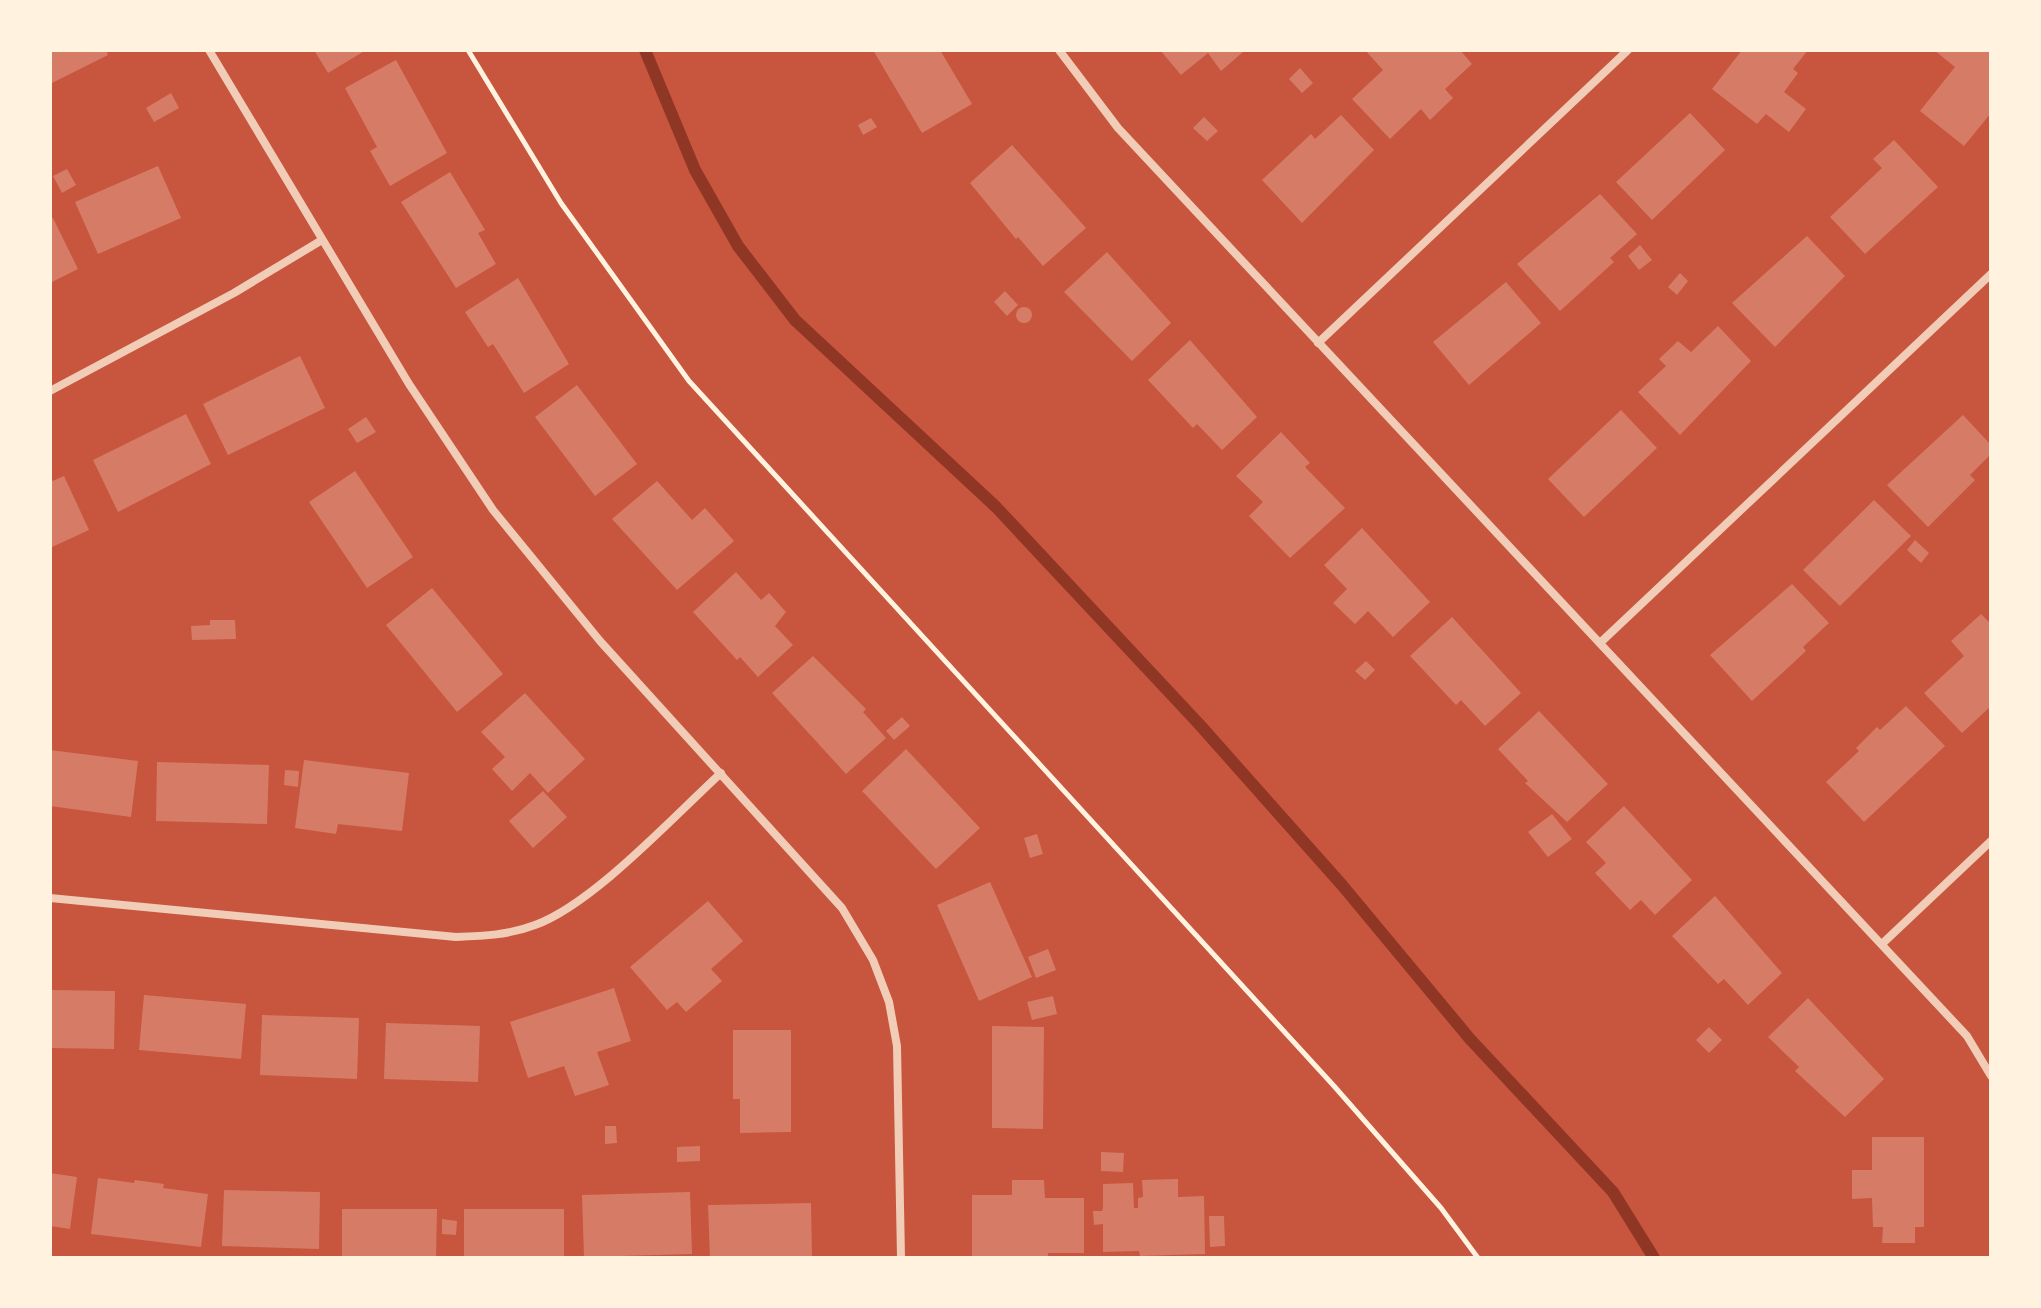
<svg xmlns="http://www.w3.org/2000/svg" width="2041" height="1308" font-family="'Public Sans',sans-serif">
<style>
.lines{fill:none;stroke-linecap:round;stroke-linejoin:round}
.stream{stroke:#8f3625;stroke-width:12}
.building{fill:#d67c66}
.path{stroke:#fff3e0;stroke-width:5}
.minor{stroke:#f1ccb7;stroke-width:8}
</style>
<rect width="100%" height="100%" fill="#c8553d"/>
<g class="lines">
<!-- stream -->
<path class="stream" d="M645 50 695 170 738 246 795 320 996 507 1199 724 1342 885 1470 1039 1613 1192 1654 1258"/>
</g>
<!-- building -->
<g class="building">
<path d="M50 50H106L108 55 50 84Z"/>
<path d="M314 50H366L328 73Z"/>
<path d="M873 50H940L972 104 922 133Z"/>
<path d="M1160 50H1241L1243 52 1221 71 1208 53 1181 75Z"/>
<path d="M1365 50H1460L1472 64 1445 89 1453 98 1430 120 1421 109 1390 139 1352 99 1383 70Z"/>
<path d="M1742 50H1808L1793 69 1798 73 1784 92 1806 109 1789 132 1766 114 1757 124 1712 89Z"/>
<path d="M1934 50H1991V113L1964 146 1920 111 1955 67Z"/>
<path d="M396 60 447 153 390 186 370 151 377 147 345 88Z"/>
<path d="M1300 68 1313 83 1302 93 1289 79Z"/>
<path d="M171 93 179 108 154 122 146 108Z"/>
<path d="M1690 113 1725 150 1652 220 1616 182Z"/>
<path d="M1341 115 1374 150 1302 223 1262 180 1311 134 1315 139Z"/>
<path d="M1204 117 1218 131 1207 141 1193 128Z"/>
<path d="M871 118 877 127 863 135 858 125Z"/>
<path d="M1894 140 1938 187 1865 254 1830 217 1882 168 1873 159Z"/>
<path d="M1012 145 1086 228 1043 266 1018 237 1016 239 970 183Z"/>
<path d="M158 166 181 218 98 254 75 202Z"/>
<path d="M67 169 76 185 62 193 53 176Z"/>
<path d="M450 172 485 230 478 233 496 264 456 288 401 202Z"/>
<path d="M1600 194 1637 234 1610 258 1614 262 1560 311 1517 264Z"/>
<path d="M53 218 78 269 50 283V219Z"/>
<path d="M1807 236 1845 276 1775 347 1732 303Z"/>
<path d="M1640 245 1652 260 1639 270 1628 256Z"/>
<path d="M1107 252 1171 323 1132 361 1064 292Z"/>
<path d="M1680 273 1688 281 1677 295 1668 287Z"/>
<path d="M518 278 569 364 524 393 493 344 488 347 465 312Z"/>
<path d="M1506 282 1541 323 1469 385 1433 342Z"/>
<path d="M1005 291 1018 305 1007 316 994 302Z"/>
<circle cx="1024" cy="315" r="8"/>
<path d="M1718 326 1751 361 1680 435 1638 392 1666 366 1659 359 1678 341 1691 352Z"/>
<path d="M1190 340 1257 417 1222 450 1197 424 1193 428 1148 380Z"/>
<path d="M300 356 325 408 228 455 203 404Z"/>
<path d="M577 385 637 464 595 496 535 417Z"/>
<path d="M1621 410 1657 448 1584 517 1548 479Z"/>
<path d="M186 414 211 464 118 512 93 460Z"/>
<path d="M1963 415 1991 445V454L1970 475 1975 480 1928 527 1887 485Z"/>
<path d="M366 417 376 432 357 443 348 429Z"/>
<path d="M1281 432 1310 463 1305 467 1345 508 1290 558 1249 516 1263 502 1236 476Z"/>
<path d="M355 471 413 557 367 588 309 502Z"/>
<path d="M64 476 89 530 50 548V482Z"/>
<path d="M657 481 692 520 705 508 734 541 677 590 612 519Z"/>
<path d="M1874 500 1911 536 1840 606 1803 570Z"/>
<path d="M1362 528 1430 602 1393 637 1368 611 1355 624 1333 603 1347 589 1324 565Z"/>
<path d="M1915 540 1929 553 1921 563 1907 550Z"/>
<path d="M736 572 761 600 769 593 786 612 775 626 793 645 758 677 740 657 737 660 693 612Z"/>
<path d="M1792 584 1829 623 1803 647 1806 651 1752 701 1710 655Z"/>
<path d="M432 588 503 674 457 712 386 625Z"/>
<path d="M1981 614 1991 624V706L1962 733 1924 693 1964 656 1951 641Z"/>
<path d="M1452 617 1521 693 1485 726 1461 700 1456 705 1410 656Z"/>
<path d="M210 620H235L236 639 192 640 191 626 210 625Z"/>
<path d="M813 656 866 709 863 712 886 738 846 774 772 693Z"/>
<path d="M1366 661 1375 670 1365 680 1355 671Z"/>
<path d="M525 693 585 759 548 793 530 773 512 791 492 769 505 757 481 732Z"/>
<path d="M1906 706 1945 746 1864 822 1826 782 1859 751 1856 748 1877 727 1880 730Z"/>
<path d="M1539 711 1608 784 1567 822 1525 783 1528 781 1498 749Z"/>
<path d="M902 717 910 726 894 740 886 731Z"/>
<path d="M906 749 980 828 936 869 862 791Z"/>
<path d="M50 750 138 761 131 817 50 806Z"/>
<path d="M304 760 409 773 402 831 338 824 336 834 295 828Z"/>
<path d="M157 762 269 765 267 824 156 821Z"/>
<path d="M285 770 299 771 298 787 284 785Z"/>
<path d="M543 791 567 817 533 848 509 821Z"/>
<path d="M1624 806 1692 880 1655 915 1641 900 1630 910 1595 873 1606 863 1586 842Z"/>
<path d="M1552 814 1572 839 1548 857 1528 832Z"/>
<path d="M1037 834 1043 854 1030 858 1024 838Z"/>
<path d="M990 882 1032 977 979 1001 937 905Z"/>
<path d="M1715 896 1782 973 1748 1005 1724 979 1718 984 1672 936Z"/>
<path d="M708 901 743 941 711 969 722 981 686 1012 677 1002 667 1010 630 967Z"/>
<path d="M1048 949 1056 970 1036 978 1028 957Z"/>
<path d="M614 988 631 1041 597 1052 609 1085 575 1096 564 1066 528 1078 510 1022Z"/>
<path d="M50 990 115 991 114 1049 50 1048Z"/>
<path d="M144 995 246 1004 241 1059 139 1050Z"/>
<path d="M1053 996 1057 1014 1032 1020 1027 1002Z"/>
<path d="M1808 998 1884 1079 1845 1117 1795 1071 1799 1067 1768 1037Z"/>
<path d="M262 1015 359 1018 357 1079 260 1075Z"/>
<path d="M386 1023 480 1026 478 1082 384 1079Z"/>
<path d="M992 1026 1044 1027 1043 1129 992 1128Z"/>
<path d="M1709 1027 1722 1040 1709 1053 1696 1040Z"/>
<path d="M733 1030H791V1132L740 1133V1099H733Z"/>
<path d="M605 1126H616L617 1143 605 1144Z"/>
<path d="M1872 1137H1924V1227H1915V1243H1882L1883 1227H1873L1872 1198 1852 1199V1170H1872Z"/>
<path d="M700 1146V1161L677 1162V1147Z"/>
<path d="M1101 1152 1124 1153 1123 1172 1101 1171Z"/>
<path d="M50 1173 77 1177 70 1229 50 1226Z"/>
<path d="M98 1178 134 1183 135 1180 164 1184 163 1188 208 1194 201 1247 91 1234Z"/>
<path d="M1178 1179V1197L1204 1196 1205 1254 1140 1256 1139 1251 1103 1252V1224L1094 1225 1093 1211H1102L1103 1207V1184L1133 1183 1134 1208H1138V1198L1143 1197 1142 1180Z"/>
<path d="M1012 1180H1044L1045 1198H1084V1253H1048V1258H972V1195H1012Z"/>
<path d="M224 1190 320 1192 319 1249 222 1246Z"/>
<path d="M690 1192 692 1254 584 1257 582 1195Z"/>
<path d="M811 1203 812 1258H710L708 1205Z"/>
<path d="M342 1209H437L436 1258H342Z"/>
<rect x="464" y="1209" width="100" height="49"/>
<path d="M1209 1216H1224L1225 1246 1210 1247Z"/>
<path d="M442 1219 457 1221 456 1235 442 1234Z"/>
</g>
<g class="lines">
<!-- path -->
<path class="path" d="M468 50 561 203 689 381 1334 1086 1441 1208 1478 1258"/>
<!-- minor -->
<g class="minor">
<path d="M209 50 409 384 493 510 600 641 842 908 873 960 889 1002 897 1046 901 1258"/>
<path d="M1059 50 1118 128 1967 1036 1991 1076"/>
<path d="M1318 343 1628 50"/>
<path d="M50 391 234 293 322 240"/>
<path d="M1600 643 1991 274"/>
<path d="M50 898 456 937C484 936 509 935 535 925 593 904 673 817 721 773"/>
<path d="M1883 943 1991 841"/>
</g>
</g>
<!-- border -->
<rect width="2041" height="1308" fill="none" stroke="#fff3e0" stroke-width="104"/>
</svg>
